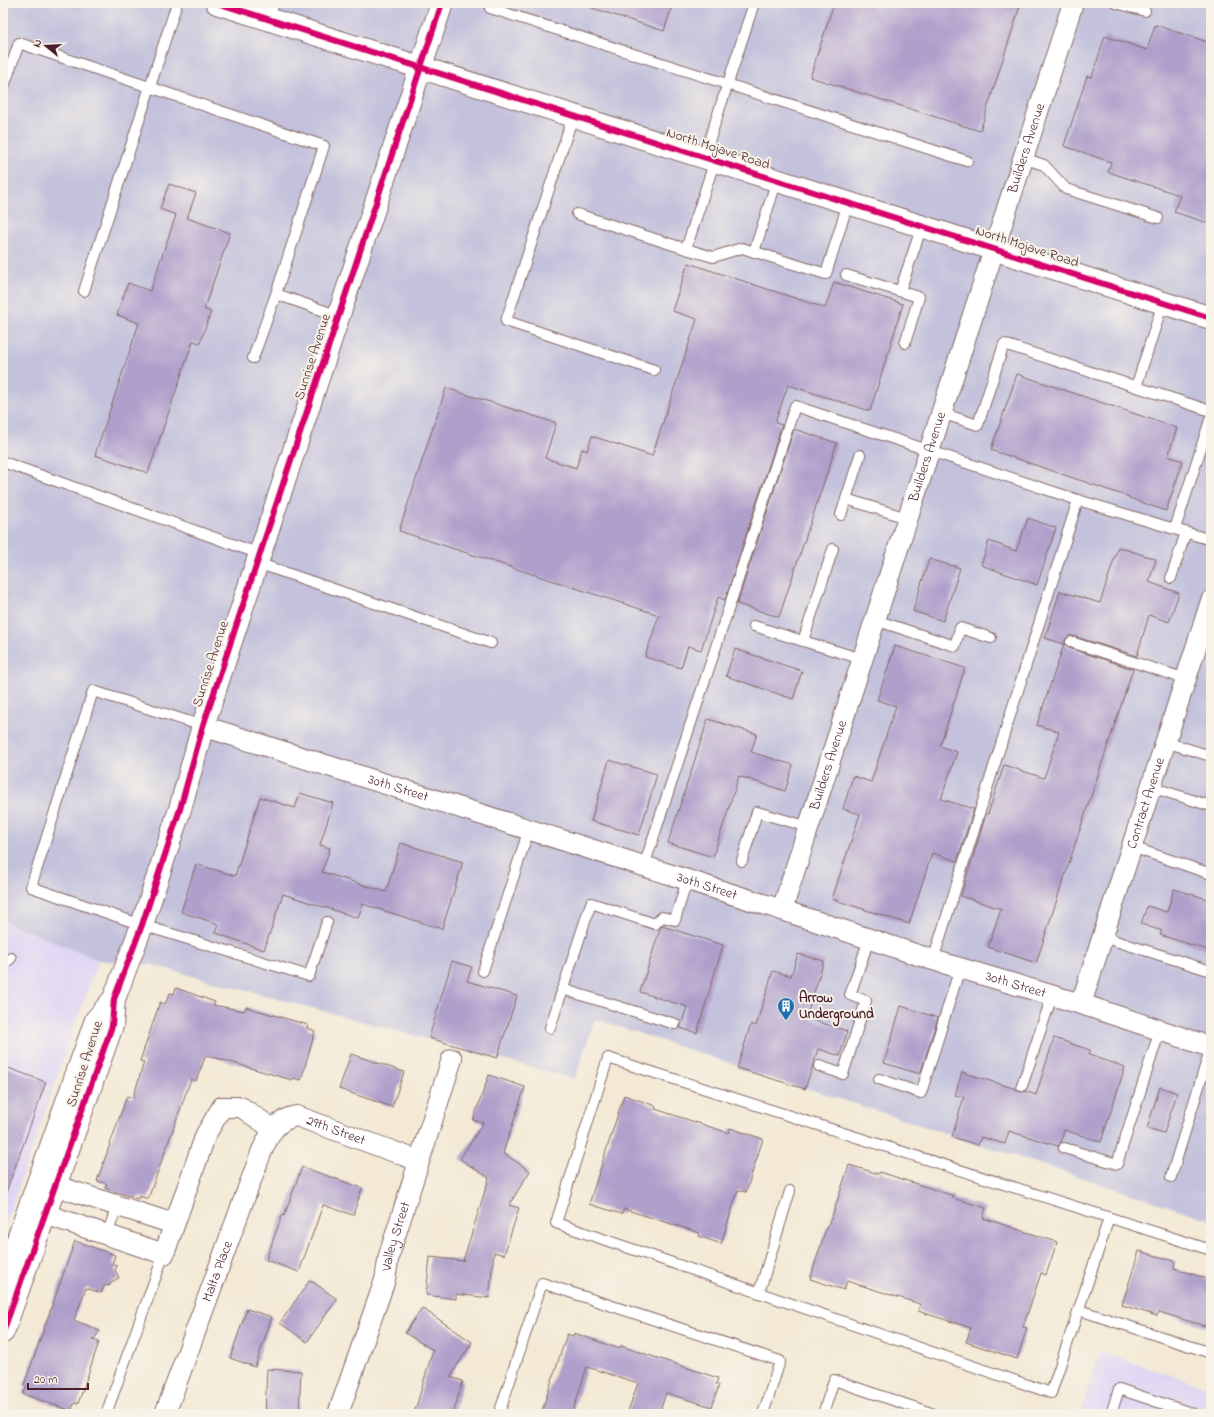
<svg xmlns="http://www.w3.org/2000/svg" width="1214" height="1417" font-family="'Indie Flower',sans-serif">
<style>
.built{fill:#dfd5f5}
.industrial{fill:#c3c1db}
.building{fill:#af9fcb}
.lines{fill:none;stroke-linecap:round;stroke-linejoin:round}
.service-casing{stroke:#856666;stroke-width:12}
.minor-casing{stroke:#856666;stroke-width:22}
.tertiary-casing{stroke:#856666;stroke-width:24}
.service{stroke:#fff;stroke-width:10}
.minor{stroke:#fff;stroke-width:20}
.tertiary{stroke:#fff;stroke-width:22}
.cycleway-casing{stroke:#f7f3e8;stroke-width:8}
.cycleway{stroke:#d6006c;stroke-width:6}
.labels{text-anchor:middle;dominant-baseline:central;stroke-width:4;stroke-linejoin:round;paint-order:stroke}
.street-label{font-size:14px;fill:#4a1f2b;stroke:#f7f3e8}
.poi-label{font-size:14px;font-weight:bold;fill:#4a1f2b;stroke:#f7f3e8;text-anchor:start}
</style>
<rect width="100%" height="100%" fill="#f7f3e8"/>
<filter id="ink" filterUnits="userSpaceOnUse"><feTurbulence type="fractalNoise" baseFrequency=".025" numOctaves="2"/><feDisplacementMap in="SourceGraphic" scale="8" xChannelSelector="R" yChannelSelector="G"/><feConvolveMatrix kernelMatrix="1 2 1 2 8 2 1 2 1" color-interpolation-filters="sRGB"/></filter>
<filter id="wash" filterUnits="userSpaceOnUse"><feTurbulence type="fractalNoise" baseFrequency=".012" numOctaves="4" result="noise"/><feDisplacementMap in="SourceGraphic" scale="16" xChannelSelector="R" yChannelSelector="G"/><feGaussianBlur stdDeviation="0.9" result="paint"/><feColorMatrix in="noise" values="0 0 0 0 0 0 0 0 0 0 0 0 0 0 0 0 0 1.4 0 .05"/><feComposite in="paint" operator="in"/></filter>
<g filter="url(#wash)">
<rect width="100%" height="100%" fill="#f3e9d5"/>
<!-- built -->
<g class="built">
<path d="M3 921 98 960 3 1231Z"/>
<path d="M1100 1352 1211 1388V1414H1080Z"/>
</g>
<!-- industrial -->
<path class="industrial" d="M3 3H1211V1220L595 1019 575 1079 152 965 98 960 3 921Z"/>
<g id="blocks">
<!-- building -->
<g class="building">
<path d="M587 3H673L664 31 586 6Z"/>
<path d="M834 3H1021L980 131 810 77Z"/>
<path d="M1155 25 1211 43V224L1174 212 1180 195 1108 172 1111 162 1064 146 1087 76 1092 77 1105 36 1147 50Z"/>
<path d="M169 184 196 193 187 218 230 233 204 309 211 312 200 343 193 341 148 473 95 455 139 323 117 315 128 283 150 291 176 215 160 209Z"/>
<path d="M688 263 825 308 834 282 903 304 870 411 788 385 775 423 782 425 725 600 718 597 701 650 688 646 681 668 645 657 659 615 399 531 446 388 556 423 545 458 576 468 582 449 587 451 592 436 652 456 697 319 672 311Z"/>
<path d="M1017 374 1177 428 1168 456 1183 461 1166 511 1129 498V497L991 450Z"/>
<path d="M794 429 837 443 779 617 737 604Z"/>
<path d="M1028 518 1056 528 1037 585 981 565 989 541 1016 551Z"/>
<path d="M1118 547 1156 559 1149 582 1179 593 1169 622 1149 615 1137 656 1073 636H1069L1065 640V644L1069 648 1133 669 1036 963 988 947 1001 909 961 896 986 814H988L1004 765 1044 778 1059 732 1037 725 1064 644 1045 638 1060 591 1100 603Z"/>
<path d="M929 559 960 568 943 621 913 611Z"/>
<path d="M895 646 965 668 940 746 957 752 941 799 974 809 957 861 932 853 909 924 832 899 860 814 843 809 853 776 871 782 896 706 877 700Z"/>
<path d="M735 649 802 671 793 699 726 676Z"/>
<path d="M708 719 757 734 751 752 793 765 785 791 739 776 713 857 668 843Z"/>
<path d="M609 760 657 774 639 835 591 821Z"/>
<path d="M300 793 333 803 320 845 330 848 322 872 386 892 401 843 463 862 442 929 363 904 358 918 283 894 264 950 216 933 219 924 181 912 196 864 235 876 260 797 295 808Z"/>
<path d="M1174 889 1211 900V951L1160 935 1162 931 1141 924 1147 906 1167 912Z"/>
<path d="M662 926 723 945 697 1033 680 1028 687 1007 640 992 660 929Z"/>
<path d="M798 954 824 961 806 1018 847 1031 840 1056 818 1049 805 1089 737 1068 751 1024 756 1026 773 971 791 976Z"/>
<path d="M452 961 472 967 467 981 517 996 497 1058 429 1038Z"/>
<path d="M176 988 215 1002 213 1005 244 1011 246 1007 308 1025 307 1028 315 1031 301 1080 293 1078 292 1080 206 1055 196 1081 191 1079 148 1199 139 1196 138 1199 105 1188 107 1184 97 1181 127 1096 133 1098 144 1062 140 1061 160 1002 165 1004 170 993 174 994Z"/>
<path d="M901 1006 938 1018 920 1074 884 1063Z"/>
<path d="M1054 1038 1090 1050 1089 1055 1125 1067 1101 1142 1064 1130 1061 1143 1058 1146 1009 1131 1005 1144 981 1137 978 1145 952 1137 964 1097 955 1095 962 1072 1016 1089 1020 1092 1025 1091 1036 1095Z"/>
<path d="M351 1054 404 1072 392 1107 339 1089Z"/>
<path d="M3 1066 46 1082 5 1195H3Z"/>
<path d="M489 1075 525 1087 503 1153 530 1171 509 1205 519 1208 504 1255 494 1252 489 1298 456 1294V1299L426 1295 430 1257 463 1261 489 1178 460 1159 483 1123 473 1120Z"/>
<path d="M1160 1087 1177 1093 1164 1133 1147 1128Z"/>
<path d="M624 1095 656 1106 655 1109 729 1133 730 1128 763 1139 746 1192 738 1190 721 1244 699 1236 700 1233 624 1209 622 1214 589 1204Z"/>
<path d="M849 1165 879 1174 880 1172 954 1196 953 1198 986 1208 983 1218 1057 1242 1046 1275 1041 1273 1023 1327 1027 1328 1017 1359 966 1342 971 1328 918 1311 920 1304 847 1281 844 1290 810 1279 827 1226H829Z"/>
<path d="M302 1167 362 1188 353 1215 323 1205 299 1272 266 1260 282 1215 284 1216Z"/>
<path d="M75 1241 115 1255 112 1264 117 1266 115 1270 119 1278 111 1282 109 1286 105 1285 101 1293 86 1288 74 1320 100 1331 93 1340 99 1342 78 1404 74 1403 71 1411 23 1394 27 1386 24 1385Z"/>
<path d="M1139 1251 1175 1261 1174 1268 1211 1280V1328L1159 1312 1157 1316 1122 1305Z"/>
<path d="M310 1280 337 1299 307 1342 280 1323Z"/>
<path d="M422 1308 472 1342 450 1377 463 1381 453 1414H414L433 1350 405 1333Z"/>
<path d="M247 1309 272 1317 255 1367 230 1358Z"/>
<path d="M574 1333 620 1349 621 1346 718 1378 716 1384 719 1385 712 1407 666 1393 659 1414H627L638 1383 587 1367 572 1414H541L567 1334 573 1336Z"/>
<path d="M267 1369 301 1371 299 1414H265Z"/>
</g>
</g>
</g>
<g filter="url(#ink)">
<use href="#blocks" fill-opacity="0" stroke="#856666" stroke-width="1"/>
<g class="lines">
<!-- service casing -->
<g class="service-casing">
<g id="service">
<path d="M1116 3 1145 11"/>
<path d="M490 8 967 161"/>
<path d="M269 19 274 3"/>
<path d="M3 89 19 43 324 146 276 294 339 316"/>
<path d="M573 116 506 321 654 370"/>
<path d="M704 157 754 3"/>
<path d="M1023 158 1044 165 1066 189 1158 218"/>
<path d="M577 214 686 249 715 160"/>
<path d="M686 249 713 257 742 248 826 274 848 203"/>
<path d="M754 252 777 180"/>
<path d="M846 275 919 297 905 343"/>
<path d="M84 291 177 3"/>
<path d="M900 291 922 226"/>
<path d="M253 358 276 294"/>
<path d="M1136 387 1163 303"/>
<path d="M941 413 978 425 1004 344 1211 411"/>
<path d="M3 462 260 554"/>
<path d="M846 499 907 518"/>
<path d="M841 515 860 455"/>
<path d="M1175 529 1211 417"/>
<path d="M833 549 803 641 862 659"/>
<path d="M257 563 491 643"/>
<path d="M1171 578 1186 532"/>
<path d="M875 620 955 646 960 628 991 638"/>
<path d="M754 626 803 641"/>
<path d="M1071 642 1186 679"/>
<path d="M203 726 93 691 31 887 142 925 309 976 327 922"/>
<path d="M1165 742 1211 756"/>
<path d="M1151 787 1211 806"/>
<path d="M1132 847 1211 874"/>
<path d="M742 861 757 812 809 827"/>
<path d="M644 866 795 406 1078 500 1211 540"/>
<path d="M1103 937 1211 971"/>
<path d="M933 960 1078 500"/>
<path d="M3 965 11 958"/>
<path d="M483 971 529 829"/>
<path d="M562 989 675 1024"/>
<path d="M550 1028 591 903 655 924 662 917 675 920 687 880"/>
<path d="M819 1066 843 1074 866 1001 850 995 869 939"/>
<path d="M879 1079 921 1093 960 968"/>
<path d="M1022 1086 1052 996"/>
<path d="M1064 1148 1117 1164 1160 1030"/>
<path d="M1171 1177 1211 1047"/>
<path d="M1109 1218 1051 1393 556 1223 608 1058 1211 1250"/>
<path d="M107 1235 117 1206"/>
<path d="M759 1293 790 1191"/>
<path d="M1079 1310 1211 1353"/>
<path d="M106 1414 164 1254"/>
<path d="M499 1414 542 1283 780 1361 763 1414"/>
<path d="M823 1414 834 1380 934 1414"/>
<path d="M1111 1414 1119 1389 1194 1414"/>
</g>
</g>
<!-- minor casing -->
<g class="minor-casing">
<g id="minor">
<path id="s1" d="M203 726 782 910 933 960 1081 1004 1211 1047"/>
<path id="s2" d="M782 910 1073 3"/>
<path id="s3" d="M1081 1004 1211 601"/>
<path d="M41 1181 174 1224"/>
<path d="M30 1209 164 1254 206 1134 222 1107H241L273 1129"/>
<path id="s4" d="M165 1414 261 1153C269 1135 276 1119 297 1116L419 1161"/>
<path id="s5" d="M338 1414 385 1280 389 1255 452 1059"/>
</g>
</g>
<!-- tertiary casing -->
<g class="tertiary-casing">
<g id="tertiary">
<path d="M217 3 1211 318"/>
<path d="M3 1281 96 1020 114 999"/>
<path d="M3 1332 112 1026 114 999 142 925 180 809 203 726 442 3"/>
</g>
</g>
<!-- service -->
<use href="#service" class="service"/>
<!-- minor -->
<use href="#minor" class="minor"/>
<!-- tertiary -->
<use href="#tertiary" class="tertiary"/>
<!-- cycleway casing -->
<g class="cycleway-casing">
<g id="cycleway">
<path d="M217 3 1211 318"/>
<path d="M3 1332 112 1026 114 999 142 925 180 809 203 726 442 3"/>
</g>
</g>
<!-- cycleway -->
<use href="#cycleway" class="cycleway"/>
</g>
</g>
<!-- icons -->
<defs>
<g id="building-pin" transform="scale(0.9)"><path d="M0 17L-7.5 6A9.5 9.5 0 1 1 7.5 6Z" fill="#1f6fb2" stroke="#f7f3e8"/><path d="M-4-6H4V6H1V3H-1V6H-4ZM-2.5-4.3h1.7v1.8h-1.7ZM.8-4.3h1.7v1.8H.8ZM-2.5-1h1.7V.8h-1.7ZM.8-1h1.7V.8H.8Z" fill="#fff"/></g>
</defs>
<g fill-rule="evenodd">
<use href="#building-pin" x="786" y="1006"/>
</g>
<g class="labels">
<!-- street labels -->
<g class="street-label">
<text stroke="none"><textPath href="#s2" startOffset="800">Builders Avenue</textPath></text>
<text transform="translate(718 149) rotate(18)">North Mojave Road</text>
<text transform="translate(1027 247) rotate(18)">North Mojave Road</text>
<text transform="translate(313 357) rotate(-72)">Sunrise Avenue</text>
<text stroke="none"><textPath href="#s2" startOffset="476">Builders Avenue</textPath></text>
<text transform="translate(211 664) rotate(-72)">Sunrise Avenue</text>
<text stroke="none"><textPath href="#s2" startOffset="152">Builders Avenue</textPath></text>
<text stroke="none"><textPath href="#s1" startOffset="205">30th Street</textPath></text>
<text stroke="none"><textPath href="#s3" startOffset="211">Contract Avenue</textPath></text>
<text stroke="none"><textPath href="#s1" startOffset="529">30th Street</textPath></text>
<text stroke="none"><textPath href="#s1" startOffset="853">30th Street</textPath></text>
<text transform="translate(85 1064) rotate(-72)">Sunrise Avenue</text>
<text stroke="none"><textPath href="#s4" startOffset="374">29th Street</textPath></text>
<text stroke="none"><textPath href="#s5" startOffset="187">Valley Street</textPath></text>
<text stroke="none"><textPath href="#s4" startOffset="152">Malta Place</textPath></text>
</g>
<!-- poi labels -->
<g class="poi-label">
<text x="799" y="998">Arrow<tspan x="799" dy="16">Underground</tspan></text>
</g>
</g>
<!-- margin -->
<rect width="1214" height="1417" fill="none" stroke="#f7f3e8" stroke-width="16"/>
<!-- north arrow -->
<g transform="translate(46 46) rotate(288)" stroke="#f7f3e8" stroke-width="3" paint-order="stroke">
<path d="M0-3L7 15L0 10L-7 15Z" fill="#4a1f2b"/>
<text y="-6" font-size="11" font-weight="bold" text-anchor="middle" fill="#4a1f2b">N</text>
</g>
<!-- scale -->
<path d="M28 1383v6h60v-6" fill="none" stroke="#4a1f2b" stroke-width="2"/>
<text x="34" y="1383" font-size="12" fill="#4a1f2b" stroke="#f7f3e8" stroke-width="3" paint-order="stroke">20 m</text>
</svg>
